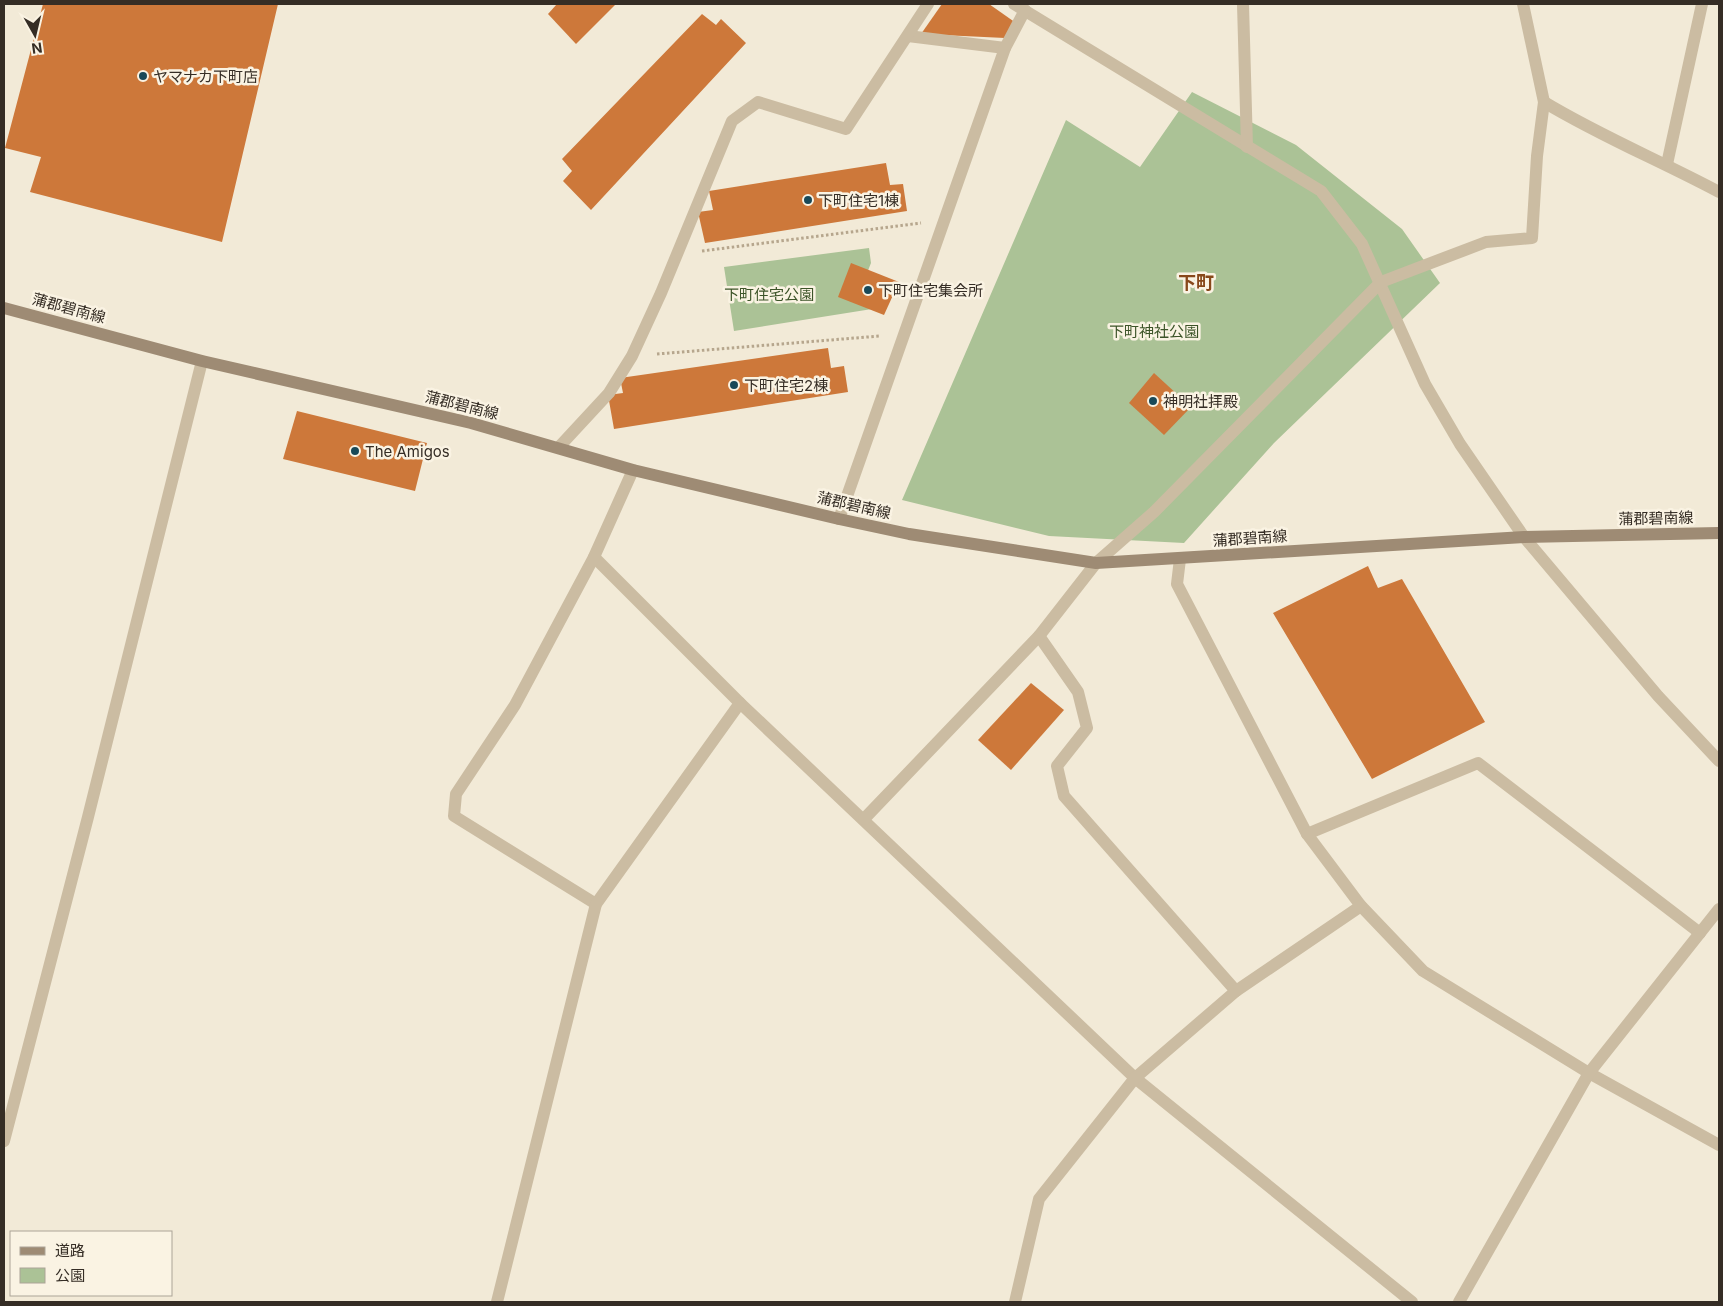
<svg xmlns="http://www.w3.org/2000/svg" width="1723" height="1306" font-family="Inter,'Noto Sans JP',sans-serif">
<style>
.green{fill:#abc296}
.building{fill:#cd783a}
.lines{fill:none;stroke-linecap:round;stroke-linejoin:round}
.path{stroke:#b6a68d;stroke-width:3;stroke-dasharray:2.5 2.5;stroke-linecap:butt}
.minor{stroke:#cbbca2;stroke-width:12}
.secondary{stroke:#9e8b74;stroke-width:12}
.poi-dot{fill:#194958;stroke:#faf3e3;stroke-width:2}
.labels{text-anchor:middle;dominant-baseline:central;stroke-width:5;stroke-linejoin:round;paint-order:stroke}
.poi-label{font-size:15px;fill:#352d25;stroke:#faf3e3;text-anchor:start}
.park-label{font-size:15px;fill:#3c5428;stroke:#faf3e3}
.street-label{font-size:15px;fill:#352d25;stroke:#faf3e3}
.quarter-label{font-size:18px;font-weight:bold;fill:#88481a;stroke:#faf3e3}
</style>
<rect width="100%" height="100%" fill="#f2ead7"/>
<!-- green -->
<g class="green">
<path d="M1192 92 1296 145 1402 229 1440 283 1274 443 1184 543 1049 536 902 500 1066 120 1140 167Z"/>
<path d="M869 248 871 263 857 298 872 309 734 331 724 267Z"/>
</g>
<!-- building -->
<g class="building">
<path d="M43 4H278L222 242 30 192 41 157 5 148Z"/>
<path d="M557 4H616L576 44 548 14Z"/>
<path d="M942 4H989L1016 23 1005 38 921 34Z"/>
<path d="M702 14 716 25 721 19 746 43 591 210 563 181 572 171 562 159Z"/>
<path d="M886 163 890 185 903 184 907 211 705 243 698 212 713 210 709 191Z"/>
<path d="M851 263 899 282 884 315 838 297Z"/>
<path d="M828 348 831 368 844 366 848 392 614 429 608 395 623 393 620 378Z"/>
<path d="M1154 373 1191 407 1164 435 1129 403Z"/>
<path d="M297 411 427 443 415 491 283 459Z"/>
<path d="M1368 566 1378 588 1402 579 1485 722 1372 779 1273 613Z"/>
<path d="M1031 683 1064 710 1011 770 978 740Z"/>
</g>
<g class="lines">
<!-- path -->
<g class="path">
<path d="M702 251 921 223"/>
<path d="M657 354 880 336"/>
</g>
<!-- minor -->
<g class="minor">
<path d="M1014 4 1321 191 1362 244 1425 384 1460 444 1524 537 1658 696 1719 761"/>
<path d="M1243 4 1247 147"/>
<path d="M908 36 1005 48"/>
<path d="M1544 102C1600 136 1661 161 1719 192"/>
<path d="M1667 164 1702 4"/>
<path d="M559 447 609 393 632 356 661 293 732 121 758 102 846 129 928 4"/>
<path d="M839 519 1005 48 1025 10"/>
<path d="M594 557 740 703 1135 1078 1412 1302"/>
<path d="M1180 559 1177 584 1307 834 1361 906 1423 971 1589 1073 1719 1145"/>
<path d="M1039 636 1078 692 1087 728 1057 766 1064 796 1236 991"/>
<path d="M864 819 1039 636 1096 563 1154 512 1381 282 1486 242 1532 238 1537 156 1544 102 1523 4"/>
<path d="M1307 834 1478 763 1700 933"/>
<path d="M596 904 454 816 456 794 515 705 594 557 633 470"/>
<path d="M4 1141 88 817 202 361"/>
<path d="M497 1302 596 904 740 703"/>
<path d="M1015 1302 1039 1199 1135 1078 1236 991 1361 906"/>
<path d="M1459 1302 1589 1073 1719 909"/>
</g>
<!-- secondary -->
<path class="secondary" d="M4 308 202 361 471 423 633 470 839 519 909 534 1096 563 1524 537 1719 533"/>
</g>
<!-- markers -->
<g class="poi-dot">
<circle cx="143" cy="76" r="5"/>
<circle cx="808" cy="200" r="5"/>
<circle cx="868" cy="290" r="5"/>
<circle cx="734" cy="385" r="5"/>
<circle cx="1153" cy="401" r="5"/>
<circle cx="355" cy="451" r="5"/>
</g>
<g class="labels">
<!-- poi labels -->
<g class="poi-label">
<text x="153" y="76">ヤマナカ下町店</text>
<text x="818" y="200">下町住宅1棟</text>
<text x="878" y="290">下町住宅集会所</text>
<text x="744" y="385">下町住宅2棟</text>
<text x="1163" y="401">神明社拝殿</text>
<text x="365" y="451">The Amigos</text>
</g>
<!-- park labels -->
<g class="park-label">
<text x="769" y="294">下町住宅公園</text>
<text x="1154" y="331">下町神社公園</text>
</g>
<!-- street labels -->
<g class="street-label">
<text transform="translate(69 308) rotate(15)">蒲郡碧南線</text>
<text transform="translate(462 405) rotate(14)">蒲郡碧南線</text>
<text transform="translate(854 505) rotate(13)">蒲郡碧南線</text>
<text transform="translate(1656 518) rotate(-1)">蒲郡碧南線</text>
<text transform="translate(1250 538) rotate(-4)">蒲郡碧南線</text>
</g>
<!-- quarter labels -->
<g class="quarter-label">
<text x="1196" y="282">下町</text>
</g>
</g>
<!-- border -->
<rect width="1723" height="1306" fill="none" stroke="#352d25" stroke-width="10"/>
<!-- legend -->
<rect x="10" y="1231" width="162" height="65" fill="#faf3e3" stroke="#aba497"/>
<rect x="20" y="1247" width="25" height="8" fill="#9e8b74" stroke="#aba497"/>
<text x="55" y="1256" font-size="15" fill="#352d25">道路</text>
<rect x="20" y="1268" width="25" height="15" fill="#abc296" stroke="#aba497"/>
<text x="55" y="1281" font-size="15" fill="#352d25">公園</text>
<!-- north arrow -->
<g transform="translate(35 35) rotate(172)" stroke="#faf3e3" stroke-width="4" paint-order="stroke">
<path d="M0-4L9 19L0 12L-9 19Z" fill="#352d25"/>
<text y="-8" font-size="14" font-weight="bold" text-anchor="middle" fill="#352d25">N</text>
</g>
</svg>
